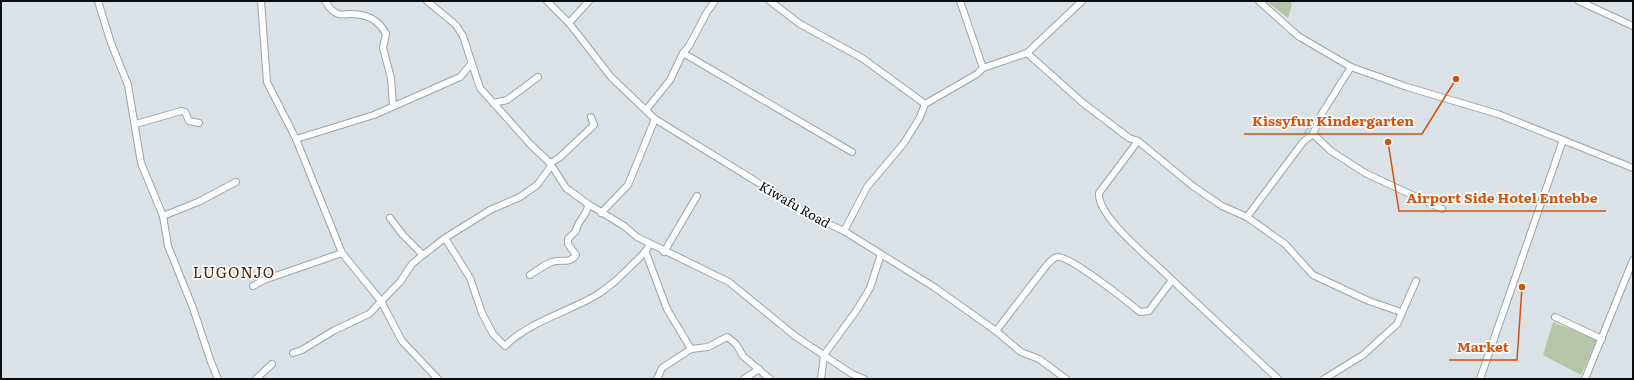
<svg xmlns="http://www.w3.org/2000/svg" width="1634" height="380" font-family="Literata,serif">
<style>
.green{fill:#b5c5a5}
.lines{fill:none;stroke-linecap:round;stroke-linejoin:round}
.stream{stroke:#91d3e3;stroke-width:2}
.minor-casing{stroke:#9ba3a9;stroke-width:8}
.minor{stroke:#fff;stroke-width:6}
.labels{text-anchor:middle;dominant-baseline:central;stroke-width:3.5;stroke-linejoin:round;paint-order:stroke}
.street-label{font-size:13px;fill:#0b0e10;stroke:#fff}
.quarter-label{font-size:15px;letter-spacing:1px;fill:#512302;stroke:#fff}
.leader{fill:none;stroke:#d2520c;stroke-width:1.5}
.callout-dot{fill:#d2520c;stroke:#fff;stroke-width:1.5}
.callout-label{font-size:14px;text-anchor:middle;font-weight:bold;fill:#d2520c;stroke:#fff;stroke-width:3.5;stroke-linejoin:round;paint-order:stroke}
</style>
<rect width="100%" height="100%" fill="#dae2e8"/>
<!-- green -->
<g class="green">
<path d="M1266 1H1289L1292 4 1288 18Z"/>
<path d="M1553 322 1597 340 1581 375 1543 355Z"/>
</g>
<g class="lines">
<!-- stream -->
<g class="stream">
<path d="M1326 101 1346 70"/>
<path d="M1304 134 1319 113"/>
</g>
<!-- minor casing -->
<g class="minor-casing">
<g id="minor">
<path d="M98 1 111 43 128 85 141 163 163 216 168 246 193 308 211 362 218 379"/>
<path d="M261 1 267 82 296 139 342 253 381 301 402 341 438 379"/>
<path d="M325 1C328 6 332 12 338 14 341 15 347 14 350 14 367 14 378 19 386 34L383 48 391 78 393 106"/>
<path d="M427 1 456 25 463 36 480 88 530 144 550 163 566 188 588 204 624 226 637 237 729 282 795 336 852 374 864 379"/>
<path d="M547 1 569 23 611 77 655 119 812 216 844 231 934 287 996 331 1021 352 1039 359 1066 379"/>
<path d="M770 1 800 24 862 58 925 104"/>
<path d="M960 1 983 68"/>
<path d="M1259 1 1298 36 1351 67 1407 87 1498 114 1633 168"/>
<path d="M1579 1 1633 26"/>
<path d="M569 23 589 1"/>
<path d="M683 53 852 152"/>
<path d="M1027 53 1083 103 1129 138 1138 141 1194 187 1222 206 1247 217 1285 244 1313 275 1369 301 1401 312"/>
<path d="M493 103 507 100 538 77"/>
<path d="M646 110 670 80 683 53 689 46 707 12 715 1"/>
<path d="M136 124 181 111 185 112 189 121 199 123"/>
<path d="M1313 134 1331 151 1365 173 1442 209"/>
<path d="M296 139 374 115 460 77 471 64"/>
<path d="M1138 141 1099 193C1097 218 1155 262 1172 280L1278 379"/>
<path d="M550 163 559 158 594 125 591 117"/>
<path d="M601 213 628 185 655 119"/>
<path d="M163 216 198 202 236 182"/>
<path d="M1247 217 1303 142 1313 134 1321 115 1351 67"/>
<path d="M390 218 403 235 423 255"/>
<path d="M844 231 867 187 904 143 920 117 925 104 977 74 983 68 1027 53 1082 1"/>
<path d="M445 238 470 278 482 313 493 334 505 346C529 322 565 313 595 296 610 287 620 277 632 265 639 258 645 254 650 244"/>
<path d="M664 252 697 196"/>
<path d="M646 253 667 309 691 349 662 368 657 379"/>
<path d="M530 275C537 271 545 264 552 262 561 259 570 264 576 255L568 244V239L576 231C577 220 588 216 588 204"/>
<path d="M253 286 264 280 342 253"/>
<path d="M1555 317 1602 339"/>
<path d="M996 331 1046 266C1050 262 1053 257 1058 257 1070 256 1128 302 1140 312L1149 311 1172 280"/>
<path d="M691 349 708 347 727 337 736 344 743 356 770 379"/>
<path d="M293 353 302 350 333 331 369 314 400 282 412 264 423 255 445 238 490 210 520 197 537 185 551 166"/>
<path d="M256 379 272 364"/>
<path d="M744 379 759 369"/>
<path d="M821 379 824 355 856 311 870 288 881 254"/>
<path d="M1324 379 1363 355 1397 324 1416 281"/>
<path d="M1480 379 1563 140"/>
<path d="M1585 379 1633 260"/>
</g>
</g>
<!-- minor -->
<use href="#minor" class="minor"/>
</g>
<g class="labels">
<!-- street labels -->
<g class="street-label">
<text transform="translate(795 204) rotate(30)">Kiwafu Road</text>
</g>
<!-- quarter labels -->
<g class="quarter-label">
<text x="234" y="271">LUGONJO</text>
</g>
</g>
<!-- callouts -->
<path class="leader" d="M1456 79L1422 134H1244M1388 142L1399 211H1606M1522 287L1517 360H1449"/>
<g class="callout-dot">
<circle cx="1456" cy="79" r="4"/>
<circle cx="1388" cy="142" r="4"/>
<circle cx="1522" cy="287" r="4"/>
</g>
<g class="callout-label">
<text x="1333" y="126">Kissyfur Kindergarten</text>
<text x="1502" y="203">Airport Side Hotel Entebbe</text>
<text x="1483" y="352">Market</text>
</g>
<!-- border -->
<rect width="1634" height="380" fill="none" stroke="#0b0e10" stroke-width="4"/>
</svg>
